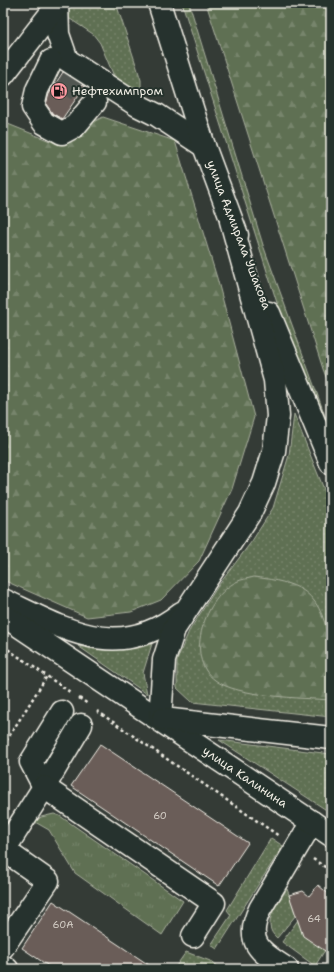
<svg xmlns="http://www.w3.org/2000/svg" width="334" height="972" font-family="'Shantell Sans',sans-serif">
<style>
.grass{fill:url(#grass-dots);stroke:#aab09e}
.forest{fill:url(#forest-firs);stroke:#aab09e}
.park{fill:url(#park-tufts);stroke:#aab09e}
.building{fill:#6a5d58;stroke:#f4f1e8}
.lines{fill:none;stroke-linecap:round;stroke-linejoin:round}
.minor-tunnel{stroke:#515651;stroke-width:22;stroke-dasharray:22 11;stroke-linecap:butt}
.minor-casing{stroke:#f4f1e8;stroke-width:25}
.major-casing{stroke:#f4f1e8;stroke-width:25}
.path{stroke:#f4f1e8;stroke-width:2.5;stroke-dasharray:3 3;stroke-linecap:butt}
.minor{stroke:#26332d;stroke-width:22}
.major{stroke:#26332d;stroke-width:22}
.labels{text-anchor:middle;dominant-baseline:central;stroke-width:4;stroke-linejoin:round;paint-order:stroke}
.number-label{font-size:10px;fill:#d2ccc4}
.poi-label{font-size:12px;fill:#f4f1e8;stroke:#26332d;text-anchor:start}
.street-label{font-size:12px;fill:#f4f1e8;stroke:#26332d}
</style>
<defs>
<pattern id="grass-dots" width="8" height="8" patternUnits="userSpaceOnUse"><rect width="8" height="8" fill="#5f7053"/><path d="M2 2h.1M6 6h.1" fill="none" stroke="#77856c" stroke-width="1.8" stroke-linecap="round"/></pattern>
<pattern id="forest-firs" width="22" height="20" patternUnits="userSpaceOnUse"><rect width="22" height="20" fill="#5f7053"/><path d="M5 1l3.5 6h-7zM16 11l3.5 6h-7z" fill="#77856c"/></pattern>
<pattern id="park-tufts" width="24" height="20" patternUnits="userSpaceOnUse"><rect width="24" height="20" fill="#5f7053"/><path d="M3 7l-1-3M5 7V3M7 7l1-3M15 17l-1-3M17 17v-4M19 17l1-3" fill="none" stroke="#77856c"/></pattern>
</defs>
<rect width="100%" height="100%" fill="#343b36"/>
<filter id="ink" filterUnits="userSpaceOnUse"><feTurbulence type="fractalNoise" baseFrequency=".025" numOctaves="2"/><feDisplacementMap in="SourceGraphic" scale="8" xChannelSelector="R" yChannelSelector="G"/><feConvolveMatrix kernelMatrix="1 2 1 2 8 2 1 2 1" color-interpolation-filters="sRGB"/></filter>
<g filter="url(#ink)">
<!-- grass -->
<g class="grass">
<path d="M70 3H116L141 80V86L136 94 119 88 100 43 93 34 67 17 66 8Z"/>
<path d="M182 3H189L263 245 331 432V448L291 347Z"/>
<path d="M294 414 331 507V717L192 702 177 688V660L189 631 218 586 252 541 273 508 289 455Z"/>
<path d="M154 637 143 673 147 694 78 646C113 653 122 652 154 637Z"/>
<path d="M219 740 331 754V813Z"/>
<path d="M271 838 283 846 217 949 211 945 231 915 227 910Z"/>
<path d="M287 889 296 915 277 938C260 924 278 903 287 889Z"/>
<path d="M298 920 325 950 315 966 282 942Z"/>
<path d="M186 952 213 962 221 969H174Z"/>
</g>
<!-- forest -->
<g class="forest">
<path d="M206 3H331V390L323 369Z"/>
<path d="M103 117 175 141 217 278 254 417 232 489 199 561 161 600 131 612 87 617 3 580V122L50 141 77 130Z"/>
<path d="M254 577C268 579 285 581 299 588 334 606 331 665 331 700 303 698 236 697 215 680 183 657 206 597 236 582 241 579 248 579 254 577Z"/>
</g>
<!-- park -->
<path class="park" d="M54 814 60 816 183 901 162 935 75 873 49 830 35 822 41 817Z"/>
<!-- building -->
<g class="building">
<path d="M63 72 85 86 62 119 53 114 46 104 49 94Z"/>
<path d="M100 744 248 843 219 886 71 786Z"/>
<path d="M318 885 331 896V955L303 936 289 895 303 891 309 896Z"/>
<path d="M53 901 155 969H53L22 948Z"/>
</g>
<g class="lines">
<!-- minor-tunnel -->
<path class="minor-tunnel" d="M60 78 81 92"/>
<!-- minor casing -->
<g class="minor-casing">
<g id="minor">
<path d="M57 3 58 34 67 60 137 105 157 115 204 146"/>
<path d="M51 61 37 90 33 107 44 123 62 133 75 126 95 102"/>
<path d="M3 75 59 3"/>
<path d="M44 787 31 762 62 712"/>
<path d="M44 787 81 725"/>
<path d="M4 850 44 787 214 903 193 936"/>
<path d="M3 947 48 881 4 850"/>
<path d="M3 966 7 969"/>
<path d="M287 969C260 952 244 942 260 909L312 822"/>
</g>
</g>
<!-- major casing -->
<g class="major-casing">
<g id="major">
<path d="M159 3 204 146 237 235"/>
<path d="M269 313 331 463"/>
<path d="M3 600C65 629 118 663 181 613"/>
<path d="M3 615 331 835"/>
<path d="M160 719 164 660 174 629 250 513 264 483 274 451 278 416 275 380 231 221"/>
<path d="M163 719 331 738"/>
</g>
</g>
<!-- path -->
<g class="path">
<path d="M3 646 70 692"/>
<path d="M79 698 88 704"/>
<path d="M97 711 279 836"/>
<path d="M3 746 47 676"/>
<path d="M313 859 331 871"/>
</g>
<!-- minor -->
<use href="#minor" class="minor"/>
<!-- major -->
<use href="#major" class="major"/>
</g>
</g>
<!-- icons -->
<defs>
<g id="fuel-disc" transform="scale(0.9)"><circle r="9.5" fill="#ff9aa2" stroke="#26332d"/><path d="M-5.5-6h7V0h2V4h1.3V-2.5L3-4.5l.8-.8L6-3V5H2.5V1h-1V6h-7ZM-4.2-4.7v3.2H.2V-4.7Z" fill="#111"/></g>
</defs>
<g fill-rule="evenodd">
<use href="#fuel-disc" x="59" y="91"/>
</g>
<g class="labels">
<!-- number labels -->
<g class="number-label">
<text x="160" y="815">60</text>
<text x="314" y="918">64</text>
<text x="63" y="924">60А</text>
</g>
<!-- poi labels -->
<g class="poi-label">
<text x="72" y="91">Нефтехимпром</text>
</g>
<!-- street labels -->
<g class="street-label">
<text transform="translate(239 235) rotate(69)">улица Адмирала Ушакова</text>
<text transform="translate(245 777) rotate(34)">улица Калинина</text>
</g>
</g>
<!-- margin -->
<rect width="334" height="972" fill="none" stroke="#26332d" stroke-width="16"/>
<rect x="8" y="8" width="318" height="956" fill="none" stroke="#f4f1e8" stroke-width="1.5" filter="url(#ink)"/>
</svg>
